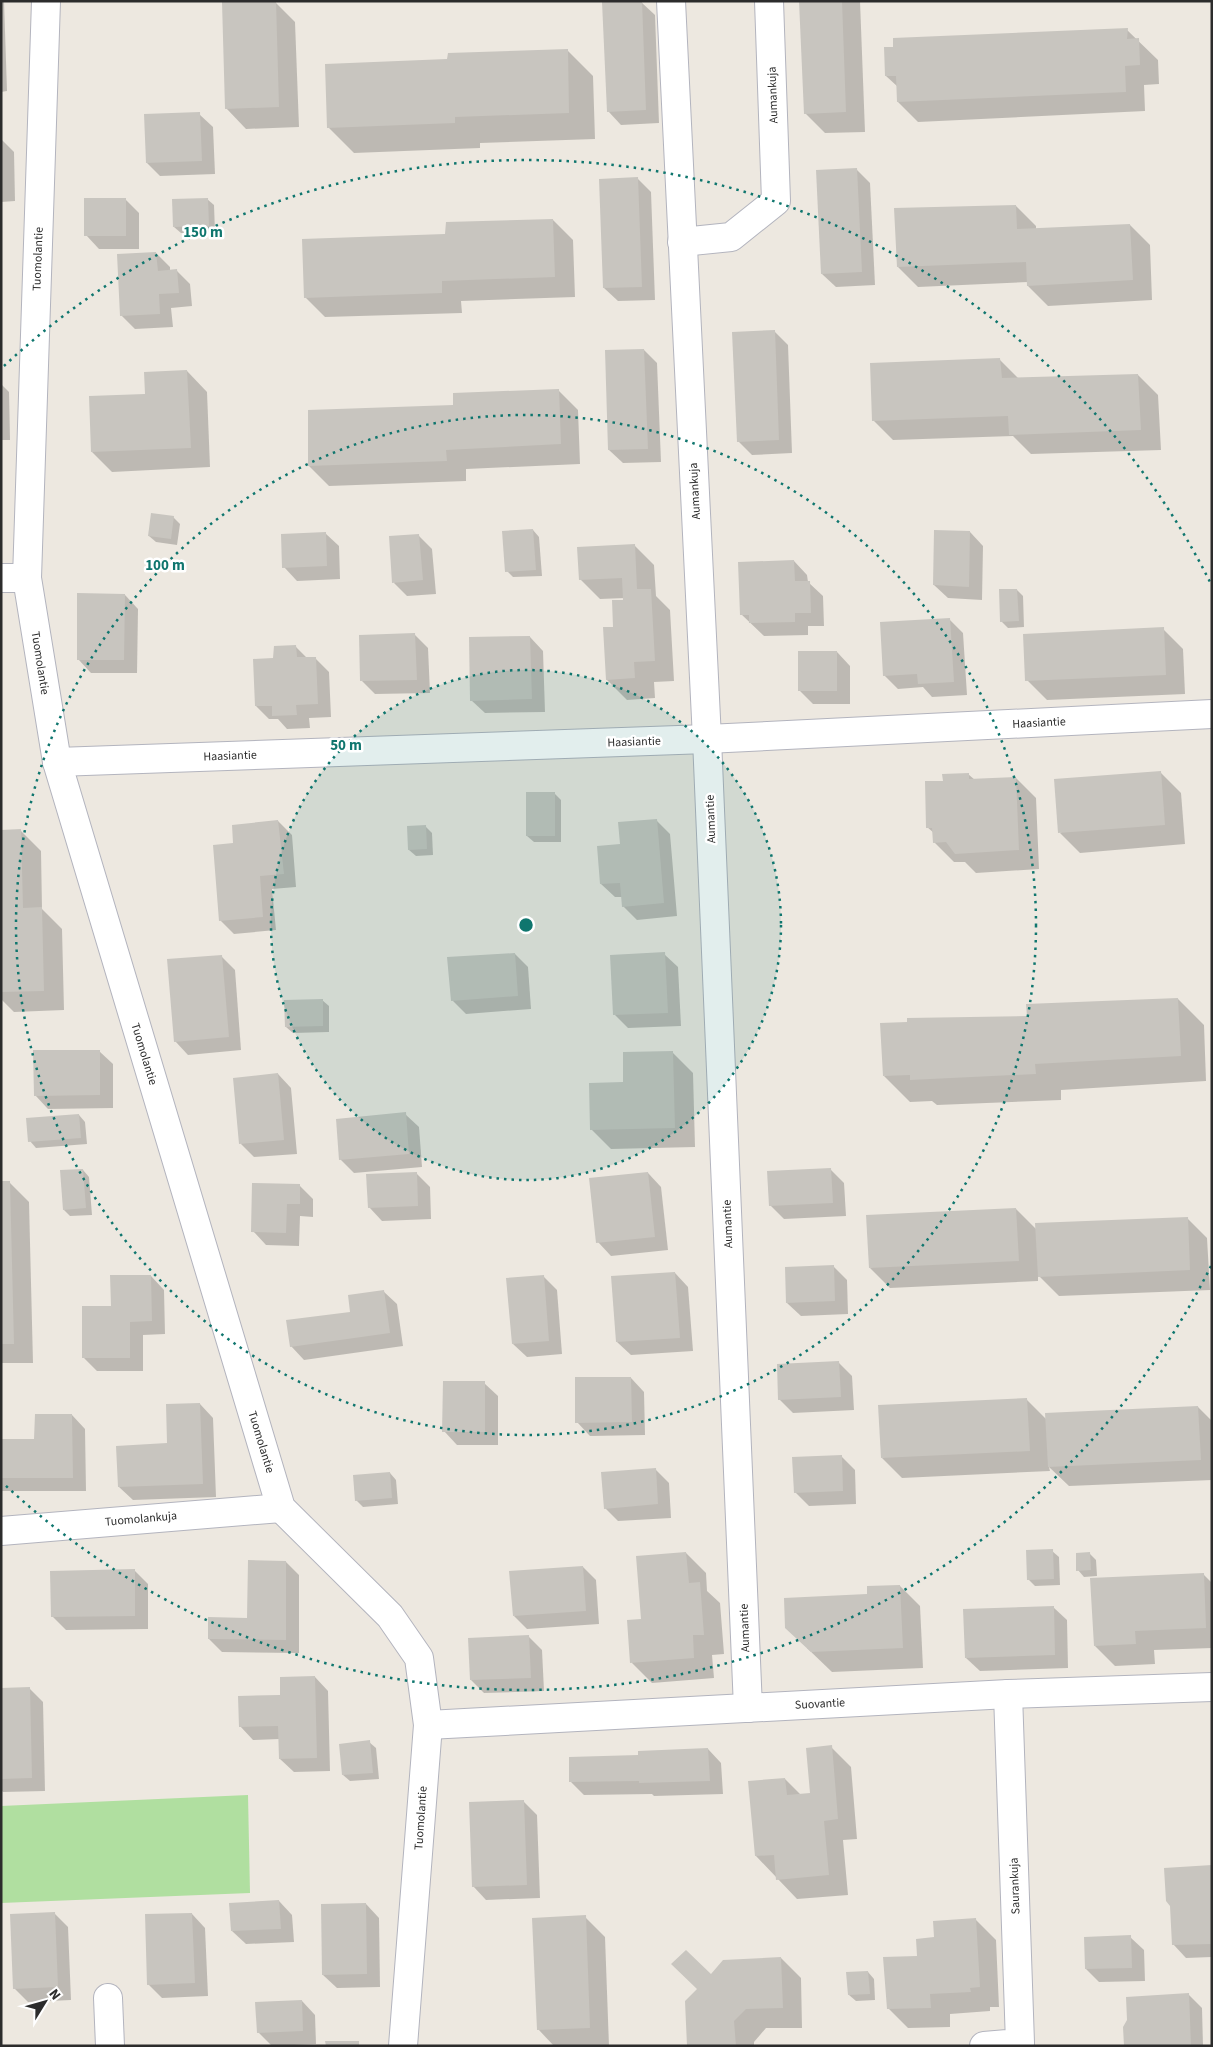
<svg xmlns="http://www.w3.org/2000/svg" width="1213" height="2047" font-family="'Source Sans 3',sans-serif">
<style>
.green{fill:#b0dfa0}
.shadow{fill:#0003}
.building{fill:#c8c5bf}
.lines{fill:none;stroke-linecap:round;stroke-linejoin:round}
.minor-casing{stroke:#b3b4be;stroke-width:30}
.minor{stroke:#fff;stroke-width:28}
.ring{fill:none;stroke:#0f766e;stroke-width:2.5;stroke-dasharray:2.5 5}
.labels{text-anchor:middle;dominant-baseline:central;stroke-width:5;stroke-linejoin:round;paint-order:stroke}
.street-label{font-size:12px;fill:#2c2c2c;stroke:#fff}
.centre{fill:#0f766e;stroke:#fff;stroke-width:2.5}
.ring-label{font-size:15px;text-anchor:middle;font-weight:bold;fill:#0f766e;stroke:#fff;stroke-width:5;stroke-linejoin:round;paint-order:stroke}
</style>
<rect width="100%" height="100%" fill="#ede8e0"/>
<!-- green -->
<path class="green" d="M248 1795 250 1893 1 1903V1806Z"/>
<!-- shadow -->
<g class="shadow">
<path d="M1 1H4L7 91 1 92Z"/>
<path d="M801 1H860L865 132 825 133 805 113Z"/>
<path d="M275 2 295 22 299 127 246 129 226 108Z"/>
<path d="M641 2 655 15 659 123 621 125 608 111Z"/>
<path d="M1127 30 1158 60 1159 84 1144 85 1145 111 918 122 898 102V87L886 76Z"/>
<path d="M567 50 593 76 595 139 480 143V148L354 153 328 127 448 60Z"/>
<path d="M199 114 213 127 215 174 160 176 147 163Z"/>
<path d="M1 139 14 152 15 201 1 202Z"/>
<path d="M857 170 870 183 875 285 836 287 822 274Z"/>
<path d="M637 178 651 192 655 300 618 301 604 288Z"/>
<path d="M125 199 139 213V249H99L86 235Z"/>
<path d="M207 199 214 205 215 232 181 233 174 227Z"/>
<path d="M1016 206 1036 226V229L1130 225 1150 245 1152 300 1048 306 1028 286V282L918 287 898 267Z"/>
<path d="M553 220 573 240 575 297 461 301 462 313 325 317 305 297 447 235Z"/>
<path d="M156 253 170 267V271H177L190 284 192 306 171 308 173 327 135 329 121 315Z"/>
<path d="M774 331 788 345 792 453 752 455 738 441Z"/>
<path d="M644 350 657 363 661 462 623 463 609 450Z"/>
<path d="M1000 360 1019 379 1138 375 1158 395 1161 450 1031 454 1013 436 893 440 873 420Z"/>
<path d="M187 371 207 392 210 467 112 472 92 452 147 395Z"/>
<path d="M1 384 9 392 10 440H1Z"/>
<path d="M558 390 578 410 580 464 466 469V481L329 486 309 466 455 406Z"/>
<path d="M173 517 180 524 177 545 156 542 149 536Z"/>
<path d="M533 530 539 537 542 576 513 577 507 571Z"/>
<path d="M970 532 983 546 982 600 948 598 934 585Z"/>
<path d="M325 533 339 546 340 579 297 581 284 567Z"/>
<path d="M418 535 432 549 436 594 407 596 394 583Z"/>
<path d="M634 545 654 565 656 596 670 610 674 681 654 682 655 698 627 700 607 680 614 628 625 598 600 599 580 579Z"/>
<path d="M794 561 807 575 808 582 823 596 824 626H808V635L764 636 741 614Z"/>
<path d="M1017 590 1023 596 1024 627 1008 628 1001 621Z"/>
<path d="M125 595 138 609 137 673H91L78 659Z"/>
<path d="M949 619 963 633 967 695 932 697 923 687 898 689 884 675Z"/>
<path d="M1163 629 1183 649 1185 694 1047 700 1027 680Z"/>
<path d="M414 634 428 648 430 693 375 694 362 681Z"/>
<path d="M530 637 543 651 545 712 485 713 471 700Z"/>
<path d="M296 647 307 658H315L329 672 331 717 309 718 310 728 287 729 278 719H269L256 706 274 659Z"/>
<path d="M837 652 850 666V704H813L800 691Z"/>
<path d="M1161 773 1181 793 1185 844 1080 853 1060 833Z"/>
<path d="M968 774 975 780 1016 778 1036 798 1039 869 976 873 965 862H954L934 842V833L927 827 944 782Z"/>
<path d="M555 794 561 800V842H534L527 836Z"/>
<path d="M656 820 670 834 677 916 637 920 623 906 622 897H615L601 884 622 845Z"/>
<path d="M278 821 292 835 296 887 272 889 276 930 234 934 220 920 235 844Z"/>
<path d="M425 826 432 833 433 855 416 856 409 850Z"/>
<path d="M1 831H21L41 851 42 909 62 929 64 1010 14 1012 1 999Z"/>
<path d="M515 954 528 967 531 1009 466 1014 452 1000Z"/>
<path d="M664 954 678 967 681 1026 628 1028 615 1015Z"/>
<path d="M221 956 235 970 241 1050 188 1055 175 1041Z"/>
<path d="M1178 999 1204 1025 1206 1081 1061 1090V1100L937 1105 932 1101 910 1102 884 1076 1028 1017Z"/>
<path d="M322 1000 329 1006V1032L293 1033 286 1027Z"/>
<path d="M99 1051 113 1064V1108L48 1109 35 1095Z"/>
<path d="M673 1053 693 1073 695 1147 611 1149 591 1129 625 1083Z"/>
<path d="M278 1074 291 1088 297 1154 254 1157 241 1144Z"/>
<path d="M405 1114 419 1127 422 1167 354 1173 340 1159Z"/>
<path d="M79 1115 85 1122 87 1144 36 1148 30 1141Z"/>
<path d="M830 1169 844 1183 846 1216 784 1219 770 1205Z"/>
<path d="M83 1170 89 1177 92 1215 70 1216 64 1210Z"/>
<path d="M416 1173 430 1187 431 1219 382 1221 369 1207Z"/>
<path d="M648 1173 661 1187 668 1250 611 1256 598 1242Z"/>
<path d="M1 1182H9L29 1202 33 1363H1Z"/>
<path d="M300 1186 313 1199V1217L300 1216 299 1246 266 1245 253 1231Z"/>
<path d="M1016 1209 1037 1230 1187 1218 1207 1238 1210 1290 1059 1296 1038 1275V1281L890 1288 870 1268Z"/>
<path d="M834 1267 847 1280 848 1314 801 1316 787 1303Z"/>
<path d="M675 1273 688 1287 693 1351 631 1355 617 1342Z"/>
<path d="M151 1276 164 1290 165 1334 143 1335V1371H97L84 1358 112 1307Z"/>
<path d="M543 1276 557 1290 562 1354 527 1357 513 1344Z"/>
<path d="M383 1291 397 1304 403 1346 304 1360 291 1346 351 1313Z"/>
<path d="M839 1363 852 1376 854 1410 793 1413 779 1399Z"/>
<path d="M631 1378 644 1392 645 1435 590 1436 577 1422Z"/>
<path d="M484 1383 498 1396V1445H457L444 1431Z"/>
<path d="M1027 1400 1047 1420 1198 1407 1212 1421V1480L1069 1486 1049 1467 1050 1471 902 1478 882 1458Z"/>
<path d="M200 1404 213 1418 216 1497 133 1500 119 1487 168 1444Z"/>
<path d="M72 1415 85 1429 86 1491H1V1440H36Z"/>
<path d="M841 1456 855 1470 856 1504 809 1506 795 1492Z"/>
<path d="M655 1469 669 1483 671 1518 618 1521 605 1508Z"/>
<path d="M390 1473 396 1480 398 1504 363 1507 356 1500Z"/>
<path d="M1052 1551 1059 1557 1060 1585 1035 1586 1028 1579Z"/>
<path d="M686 1553 706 1573 707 1591 720 1603 724 1654 712 1655 714 1678 652 1683 632 1663 642 1620Z"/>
<path d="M1090 1554 1096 1560 1097 1576 1084 1577 1078 1570Z"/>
<path d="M286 1562 299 1575V1653L222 1652 209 1639 249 1619Z"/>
<path d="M583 1567 596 1580 599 1624 527 1629 514 1616Z"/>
<path d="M134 1570 148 1584V1629L66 1630 52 1616Z"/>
<path d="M1204 1575 1212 1583V1648L1154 1650 1155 1664 1115 1666 1095 1646Z"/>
<path d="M900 1586 920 1606 923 1668 832 1672 807 1648 869 1595Z"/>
<path d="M1053 1607 1067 1620 1068 1668 980 1671 966 1658Z"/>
<path d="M529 1637 542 1650 544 1691 484 1693 471 1680Z"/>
<path d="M315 1677 328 1691 330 1771 294 1772 280 1759V1739L253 1740 240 1726 282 1697Z"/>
<path d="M1 1689H30L43 1702 45 1791 3 1792 1 1790Z"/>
<path d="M369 1742 376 1748 379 1779 350 1781 343 1775Z"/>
<path d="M831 1747 851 1767 857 1839 843 1840 848 1895 797 1899 756 1856 785 1779 801 1795 811 1794Z"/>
<path d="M708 1749 721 1763 723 1794 654 1796 652 1794 584 1795 571 1782 639 1757Z"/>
<path d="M523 1801 537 1815 540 1898 486 1900 473 1886Z"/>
<path d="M1212 1866V1957L1186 1958 1173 1944Z"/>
<path d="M279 1901 292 1915 294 1942 246 1944 232 1931Z"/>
<path d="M366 1904 379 1918 380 1987 337 1988 323 1975Z"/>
<path d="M54 1913 68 1927 71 2000 28 2002 14 1988Z"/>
<path d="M192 1914 205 1928 208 1996 162 1998 148 1984Z"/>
<path d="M585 1917 605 1937 609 2046H554L538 2029Z"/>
<path d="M976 1920 996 1940 999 2007H990V2011L950 2014V2027L908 2028 888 2008 918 1957 936 1938Z"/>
<path d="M1130 1937 1144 1950 1145 1981 1099 1982 1086 1969Z"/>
<path d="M781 1958 801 1978 802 2028H766L754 2042V2046H689L711 1976Z"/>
<path d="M868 1972 874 1979 875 2000 856 2001 849 1995Z"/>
<path d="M1188 1994 1202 2008 1203 2046H1125Z"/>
<path d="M302 2001 315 2015 316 2044 272 2046 258 2032Z"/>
</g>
<!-- building -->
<g class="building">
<path d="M276 1 279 107 225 109 222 2Z"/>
<path d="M642 1 646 110 607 112 602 2Z"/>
<path d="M799 1H842L846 112 804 114Z"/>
<path d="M1128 28 1127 39 1139 38 1140 65 1125 66 1126 92 897 102 896 76H885L884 47H893V38Z"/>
<path d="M568 49 569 113 455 117V123L327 128 325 64 447 59 448 53Z"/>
<path d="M200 112 202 161 146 163 144 114Z"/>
<path d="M857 168 862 272 821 274 816 170Z"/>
<path d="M638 177 642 287 603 288 599 179Z"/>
<rect x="84" y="198" width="42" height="38"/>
<path d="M208 198 209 226 173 227 172 199Z"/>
<path d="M1016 205 1017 229 1130 224 1133 280 1027 286 1026 262 897 267 894 208Z"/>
<path d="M553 219 555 277 442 281V293L304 298 302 239 445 234 446 222Z"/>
<path d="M156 252 158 271 177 269 179 293 159 294 160 314 120 316 117 254Z"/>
<path d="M775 330 779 440 737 442 732 332Z"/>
<path d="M644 349 648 449 608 450 605 350Z"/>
<path d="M1000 358 1002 378 1138 374 1141 430 1009 435 1008 416 872 421 870 363Z"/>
<path d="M187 370 191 448 91 452 89 396 145 394 144 372Z"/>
<path d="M559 389 561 444 446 450 447 461 308 466V410L453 405V393Z"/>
<path d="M151 513 174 516 171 539 148 536Z"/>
<path d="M533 529 536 570 505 572 502 531Z"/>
<path d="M934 530 970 531 969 587 933 585Z"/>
<path d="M326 532 327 566 282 568 281 534Z"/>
<path d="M419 534 423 580 392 583 389 536Z"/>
<path d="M635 544 637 589H651L655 661 634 662 635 678 606 680 603 627H613L612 600H623L622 578 579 580 577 547Z"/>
<path d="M794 560 795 581H810L811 613H795V622L749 623V615H740L738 562Z"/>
<path d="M999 589H1017L1019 621 1000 622Z"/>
<path d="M77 593 125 594 124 660H77Z"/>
<path d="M950 618 954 682 918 684 917 674 883 676 880 622Z"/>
<path d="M1164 627 1166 675 1025 681 1023 634Z"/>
<path d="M415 633 417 680 360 681 359 635Z"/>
<path d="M530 636 532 699 470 701 469 637Z"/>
<path d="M296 645 297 657H316L318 704 296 705 297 715 272 716V706H255L253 659 273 658 274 646Z"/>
<rect x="798" y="651" width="39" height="40"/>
<path d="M1161 771 1165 825 1058 833 1054 779Z"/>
<path d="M969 773V779L1016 777 1019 850 955 854 946 842 933 843 932 828H926L925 781H943L942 774Z"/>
<rect x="526" y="792" width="29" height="44"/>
<path d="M657 819 664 903 622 907 620 883 600 884 597 846 620 844 618 822Z"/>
<path d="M278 820 284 874 260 876 263 917 219 921 213 845 233 843 232 825Z"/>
<path d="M426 825 427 849 408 850 407 826Z"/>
<path d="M21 829 23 908 42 907 44 991 1 992V830Z"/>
<path d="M665 952 668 1013 613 1015 610 955Z"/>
<path d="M515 953 518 996 451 1001 447 957Z"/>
<path d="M222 955 229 1037 174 1042 167 959Z"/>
<path d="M1178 998 1181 1056 1035 1064 1036 1074 910 1080V1075L883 1076 880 1023 907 1022V1018L1027 1016 1026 1004Z"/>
<path d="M323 999V1026L285 1027 284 1000Z"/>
<path d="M33 1050H100V1095L34 1096Z"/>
<path d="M673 1051 675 1128 590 1130 589 1083 623 1082V1052Z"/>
<path d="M278 1073 284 1140 239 1144 233 1078Z"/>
<path d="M406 1112 409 1154 339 1160 336 1119Z"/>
<path d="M79 1114 81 1138 28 1142 26 1118Z"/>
<path d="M831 1168 833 1203 769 1206 767 1171Z"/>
<path d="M83 1169 86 1208 63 1210 60 1170Z"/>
<path d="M417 1172 418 1206 368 1208 366 1174Z"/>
<path d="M648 1172 655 1237 596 1243 589 1178Z"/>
<path d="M1 1181H10L14 1344H1Z"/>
<path d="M252 1183 300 1184V1204H287L286 1233 251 1232Z"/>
<path d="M1016 1208 1019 1261 869 1268 866 1215Z"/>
<path d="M1188 1217 1190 1270 1038 1277 1035 1223Z"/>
<path d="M834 1265 835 1301 786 1303 785 1267Z"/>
<path d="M675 1272 680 1338 616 1342 611 1276Z"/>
<path d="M110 1275H151L152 1321 130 1322V1358H82V1306H111Z"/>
<path d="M544 1275 549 1341 512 1344 506 1278Z"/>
<path d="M384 1290 390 1333 290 1347 286 1320 350 1312 348 1295Z"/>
<path d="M839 1361 841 1397 778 1400 777 1364Z"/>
<path d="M575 1377H631L632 1422 575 1423Z"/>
<path d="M443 1381H485V1432H442Z"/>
<path d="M1027 1398 1030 1451 881 1458 878 1405Z"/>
<path d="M200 1403 203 1484 118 1487 116 1446 167 1443 166 1404Z"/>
<path d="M1198 1406 1201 1460 1048 1467 1045 1413Z"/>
<path d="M35 1414H72L73 1478H1V1439H34Z"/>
<path d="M842 1455 843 1491 794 1493 792 1457Z"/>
<path d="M656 1468 658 1504 604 1509 601 1472Z"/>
<path d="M390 1472 392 1498 355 1501 353 1475Z"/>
<path d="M1053 1549 1054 1579 1027 1580 1026 1550Z"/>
<path d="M686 1552 689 1583 700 1582 704 1635H693L694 1658 630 1663 627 1620 641 1619 636 1556Z"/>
<path d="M1090 1552 1091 1570 1076 1571V1553Z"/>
<path d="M248 1560 286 1561V1640L208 1639V1617L247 1618Z"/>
<path d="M583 1566 586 1611 513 1616 509 1571Z"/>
<path d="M135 1569V1616L51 1617 50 1571Z"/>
<path d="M1204 1573 1206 1628 1135 1631 1136 1644 1094 1646 1090 1578Z"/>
<path d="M900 1585 903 1648 811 1652 785 1628 784 1598 867 1594V1586Z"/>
<path d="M1054 1606 1055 1655 965 1658 963 1609Z"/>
<path d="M529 1635 531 1678 470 1680 468 1638Z"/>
<path d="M315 1676 317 1758 279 1759 278 1726 239 1727 238 1696 280 1695V1677Z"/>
<path d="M30 1687 32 1778 1 1779V1688Z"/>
<path d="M370 1740 373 1773 342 1775 339 1744Z"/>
<path d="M832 1745 838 1819 824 1821 829 1875 776 1880 774 1855 755 1856 748 1781 785 1778 787 1795 810 1793 806 1748Z"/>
<path d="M708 1748 710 1781 639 1783V1781L569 1782V1757L638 1755V1751Z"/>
<path d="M524 1800 527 1885 472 1887 469 1802Z"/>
<path d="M1212 1865V1944L1172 1945 1170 1906 1166 1901 1164 1868Z"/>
<path d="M279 1900 281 1929 231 1931 229 1903Z"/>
<path d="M366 1903 367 1974 322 1975 321 1904Z"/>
<path d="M55 1912 58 1987 13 1989 10 1914Z"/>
<path d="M192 1913 195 1983 147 1985 145 1914Z"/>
<path d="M586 1915 590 2028 537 2030 532 1918Z"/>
<path d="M976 1918 980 1987 970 1988 971 1992 930 1994 931 2008 887 2009 883 1957 917 1956 916 1939 934 1937 933 1921Z"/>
<path d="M1131 1935 1132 1968 1085 1969 1084 1937Z"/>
<path d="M686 1950 711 1974 723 1960 781 1957 783 2008 746 2009 734 2021 736 2046H687L685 2001 697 1989 671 1964Z"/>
<path d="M868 1971 870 1994 848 1995 846 1972Z"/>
<path d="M1189 1993 1191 2046H1124L1123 2027 1127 2020 1126 1997Z"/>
<path d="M302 2000 303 2031 257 2033 255 2002Z"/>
<path d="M325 2041H359V2046H326Z"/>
</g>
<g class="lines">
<!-- minor casing -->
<g class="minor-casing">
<g id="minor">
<path d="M46 1 27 578 57 762 281 1508 390 1616 419 1658 428 1725 403 2046"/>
<path d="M671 1 707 739 748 1708"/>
<path d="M682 242 731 237 776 201 769 1"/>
<path d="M1 578H27"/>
<path d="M57 762 707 739 1212 714"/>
<path d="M1 1531 281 1508"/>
<path d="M428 1725 1008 1694 1212 1687"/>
<path d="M108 1998 110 2046"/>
<path d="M984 2046 1020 2043 1008 1694"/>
</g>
</g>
<!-- minor -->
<use href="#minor" class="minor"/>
</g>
<!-- distance rings -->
<circle cx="526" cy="925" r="255" fill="#0f766e" fill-opacity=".12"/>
<g class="ring">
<circle cx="526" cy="925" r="255"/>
<circle cx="526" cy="925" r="510"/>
<path d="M1211 1266A765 765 0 0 1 4 1484M4 366A765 765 0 0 1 1211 584"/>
</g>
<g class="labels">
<!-- street labels -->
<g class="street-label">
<text transform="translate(773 95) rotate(-92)">Aumankuja</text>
<text transform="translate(38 259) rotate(-88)">Tuomolantie</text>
<text transform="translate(695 491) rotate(-93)">Aumankuja</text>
<text transform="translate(40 663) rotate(81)">Tuomolantie</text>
<text transform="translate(1039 723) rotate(-3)">Haasiantie</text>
<text transform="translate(634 742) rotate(-2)">Haasiantie</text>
<text transform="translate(230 756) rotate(-2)">Haasiantie</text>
<text transform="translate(711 819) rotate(-92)">Aumantie</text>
<text transform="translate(144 1054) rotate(73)">Tuomolantie</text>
<text transform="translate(728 1224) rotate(-92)">Aumantie</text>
<text transform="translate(261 1442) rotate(73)">Tuomolantie</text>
<text transform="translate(141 1519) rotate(-5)">Tuomolankuja</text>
<text transform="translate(745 1628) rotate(-92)">Aumantie</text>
<text transform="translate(820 1704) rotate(-3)">Suovantie</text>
<text transform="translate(421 1818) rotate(-86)">Tuomolantie</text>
<text transform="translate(1015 1886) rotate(-92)">Saurankuja</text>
</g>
</g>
<circle cx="526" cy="925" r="8" class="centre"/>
<g class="ring-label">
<text x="203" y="237">150 m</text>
<text x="165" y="570">100 m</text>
<text x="346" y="750">50 m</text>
</g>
<!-- border -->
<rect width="1213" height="2047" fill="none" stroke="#2c2c2c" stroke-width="5"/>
<!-- north arrow -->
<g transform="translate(45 2002) rotate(53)" stroke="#ffffff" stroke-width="4" paint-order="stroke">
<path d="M0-4L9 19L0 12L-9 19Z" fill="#2c2c2c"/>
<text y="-8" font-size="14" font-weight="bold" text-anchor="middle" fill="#2c2c2c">N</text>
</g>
</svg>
